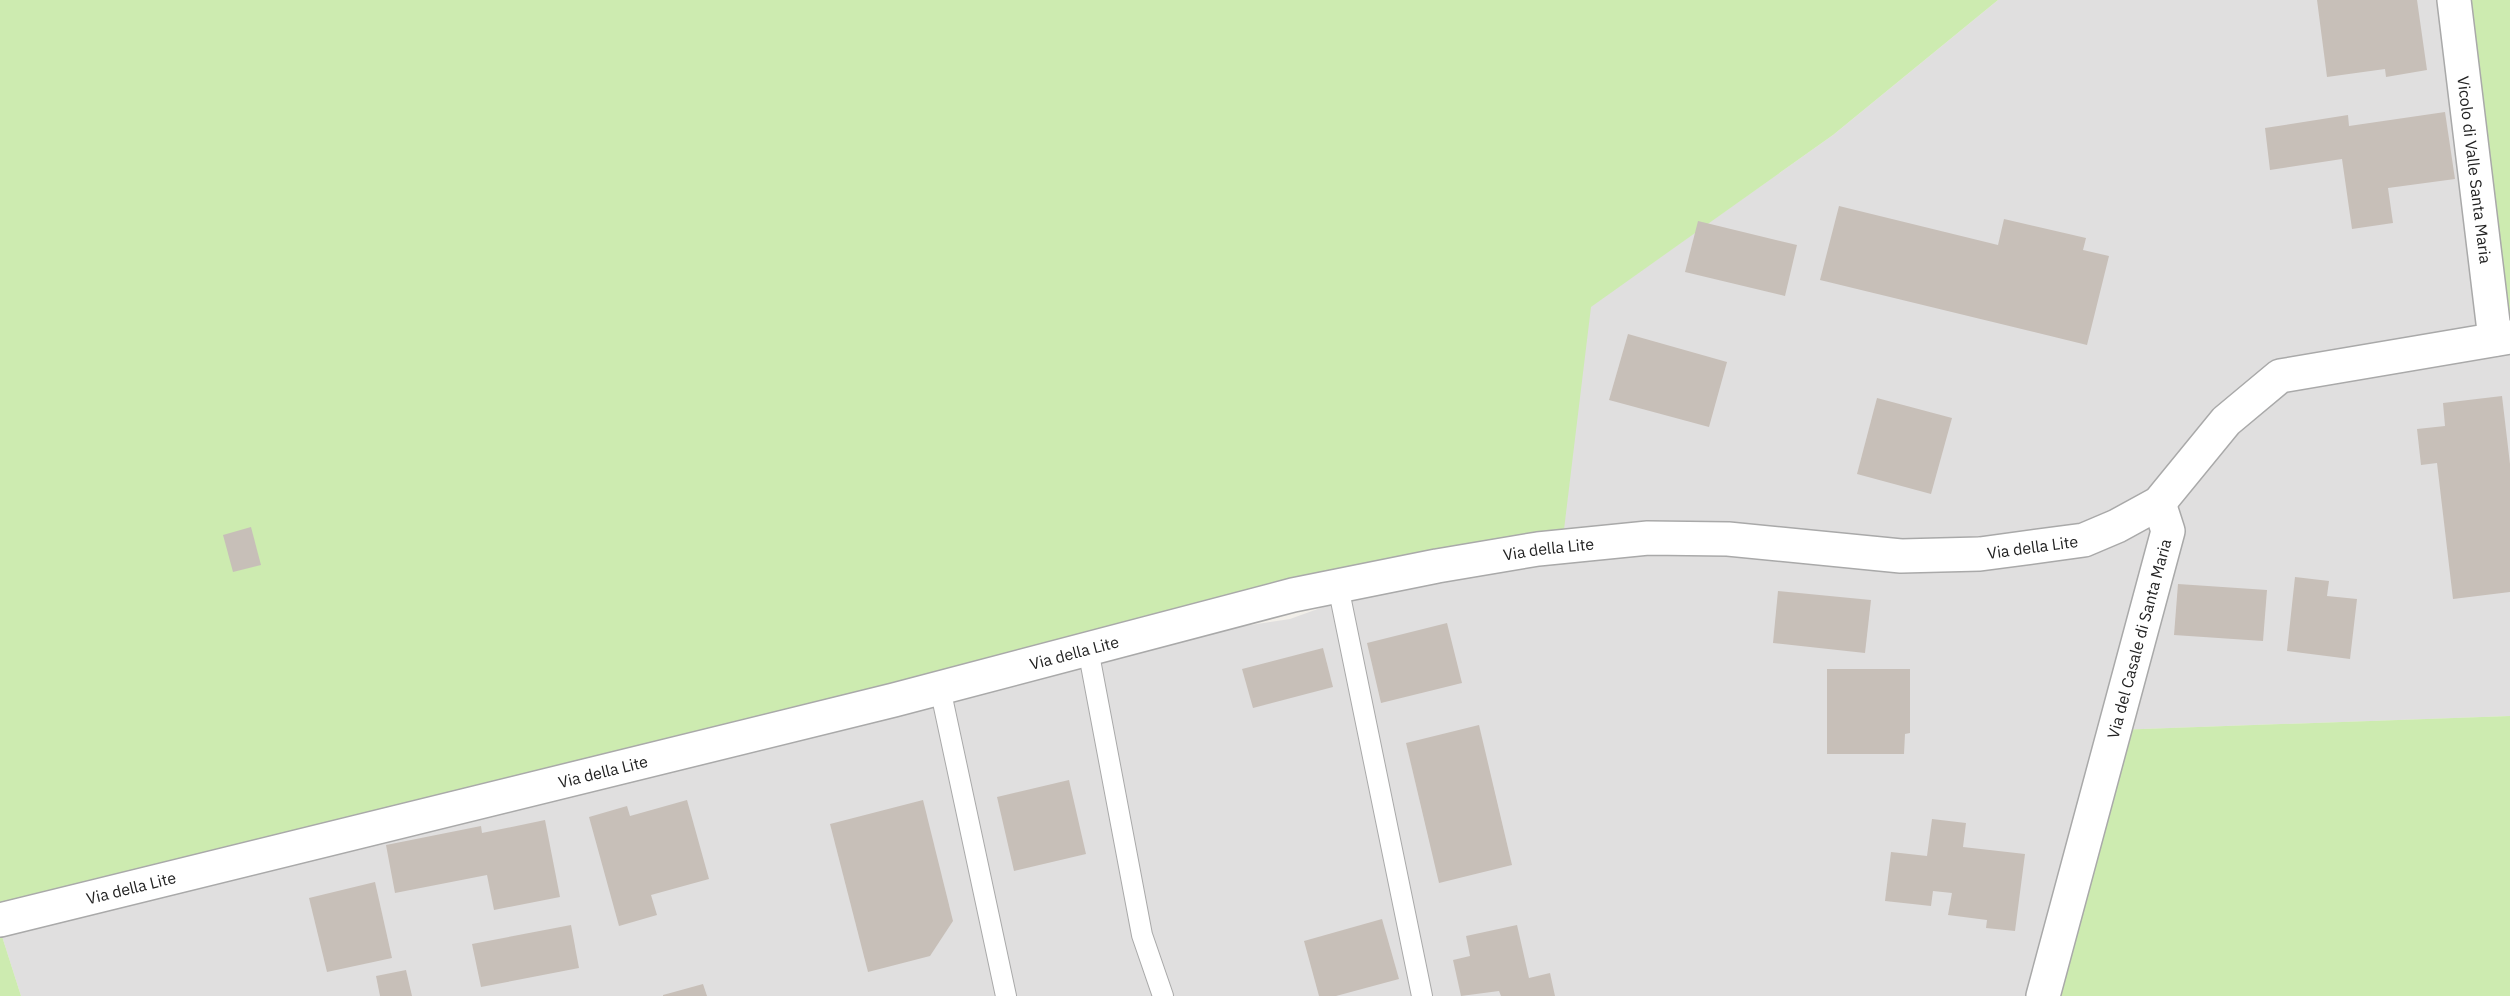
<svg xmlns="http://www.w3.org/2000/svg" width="2510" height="996" font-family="'IBM Plex Sans',sans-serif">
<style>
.residential{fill:#e0dfdf}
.grass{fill:#cdebb0}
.building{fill:#c7bfb8}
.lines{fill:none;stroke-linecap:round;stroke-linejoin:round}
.service-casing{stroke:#a9a9a9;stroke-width:22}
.minor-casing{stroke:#a9a9a9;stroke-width:36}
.tertiary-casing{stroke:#a9a9a9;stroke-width:36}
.service{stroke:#fff;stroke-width:20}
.minor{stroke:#fff;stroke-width:33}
.tertiary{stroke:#fff;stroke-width:33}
.labels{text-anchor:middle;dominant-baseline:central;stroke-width:6;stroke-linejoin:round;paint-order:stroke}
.street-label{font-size:16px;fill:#222;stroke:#fff}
</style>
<rect width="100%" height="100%" fill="#f2efe9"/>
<!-- residential -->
<path class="residential" d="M1998 0H2454L2510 337V716L2115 730 2041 996H21L0 930 1088 649 1290 619 1437 566 1561 546 1590 307 1833 135Z"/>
<!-- grass -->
<g class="grass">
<path d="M0 0H1998L1833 135 1591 307 1562 546 0 920Z"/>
<path d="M2454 0H2510V337Z"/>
<path d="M2510 716V996H2041L2115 730Z"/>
<path d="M0 930 21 996H0Z"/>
</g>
<!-- building -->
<g class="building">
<path d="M2317 0H2417L2427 70 2386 77 2385 69 2327 77Z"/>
<path d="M2445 112 2455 179 2388 188 2393 223 2352 229 2342 159 2270 170 2265 128 2348 115 2349 126Z"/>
<path d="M1839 206 1998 245 2004 219 2086 238 2083 250 2109 256 2087 345 1820 280Z"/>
<path d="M1698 221 1797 245 1785 296 1685 272Z"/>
<path d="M1628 334 1727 362 1709 427 1609 400Z"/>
<path d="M2502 396 2510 464V592L2453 599 2437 463 2421 465 2417 429 2445 426 2443 403Z"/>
<path d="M1877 398 1952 418 1931 494 1857 474Z"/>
<path d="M251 527 261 565 233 572 223 535Z"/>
<path d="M2295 577 2329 581 2327 596 2357 599 2350 659 2287 651Z"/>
<path d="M2178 584 2267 590 2263 641 2174 635Z"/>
<path d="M1778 591 1871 600 1865 653 1773 643Z"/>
<path d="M1447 623 1462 683 1381 703 1367 643Z"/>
<path d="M1323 648 1333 687 1253 708 1242 669Z"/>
<path d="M1827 669H1910V733L1905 734 1904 754H1827Z"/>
<path d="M1479 725 1512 865 1439 883 1406 743Z"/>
<path d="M1069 780 1086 854 1014 871 997 797Z"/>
<path d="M687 800 709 879 651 895 657 915 619 926 589 817 627 806 630 816Z"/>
<path d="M923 800 953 921 930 956 868 972 830 824Z"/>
<path d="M1932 819 1966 823 1963 847 2025 854 2015 931 1986 928 1987 920 1948 915 1952 893 1933 891 1931 906 1885 901 1891 852 1927 856Z"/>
<path d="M545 820 560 897 494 910 487 875 395 893 386 845 481 826 482 833Z"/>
<path d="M375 882 392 958 327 972 309 898Z"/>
<path d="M1382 919 1399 979 1336 996H1319L1304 941Z"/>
<path d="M571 925 579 968 481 987 472 944Z"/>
<path d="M1517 925 1529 978 1550 973 1555 996H1501L1499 991 1461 996 1453 960 1470 956 1466 936Z"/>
<path d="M406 970 412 996H380L376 976Z"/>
<path d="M703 984 707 996H663V995Z"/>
</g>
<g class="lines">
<!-- service casing -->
<g class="service-casing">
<g id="service">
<path d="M1338 586 1422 996"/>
<path d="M1088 649 1142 935 1163 996"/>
<path d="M940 688 1006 996"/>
</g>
</g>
<!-- minor casing -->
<g class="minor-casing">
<g id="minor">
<path id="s1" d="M2454 0 2495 339"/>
<path id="s2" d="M2043 996 2168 531 2159 503"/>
</g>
</g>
<!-- tertiary casing -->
<g class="tertiary-casing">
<g id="tertiary">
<path id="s3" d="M0 920 894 700 1293 595 1437 566 1538 549 1648 538 1728 539 1901 556 1980 554 2084 540 2117 526 2159 503 2226 421 2280 376 2510 337"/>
</g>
</g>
<!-- service -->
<use href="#service" class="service"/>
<!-- minor -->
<use href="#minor" class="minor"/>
<!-- tertiary -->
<use href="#tertiary" class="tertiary"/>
</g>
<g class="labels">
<!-- street labels -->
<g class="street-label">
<text stroke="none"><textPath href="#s1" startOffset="171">Vicolo di Valle Santa Maria</textPath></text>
<text stroke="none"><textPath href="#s3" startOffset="2079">Via della Lite</textPath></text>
<text stroke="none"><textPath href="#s3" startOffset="1593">Via della Lite</textPath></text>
<text stroke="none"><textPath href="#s2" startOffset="370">Via del Casale di Santa Maria</textPath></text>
<text stroke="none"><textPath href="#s3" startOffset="1107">Via della Lite</textPath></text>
<text stroke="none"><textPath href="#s3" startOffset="621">Via della Lite</textPath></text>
<text stroke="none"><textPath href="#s3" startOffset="135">Via della Lite</textPath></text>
</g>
</g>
</svg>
